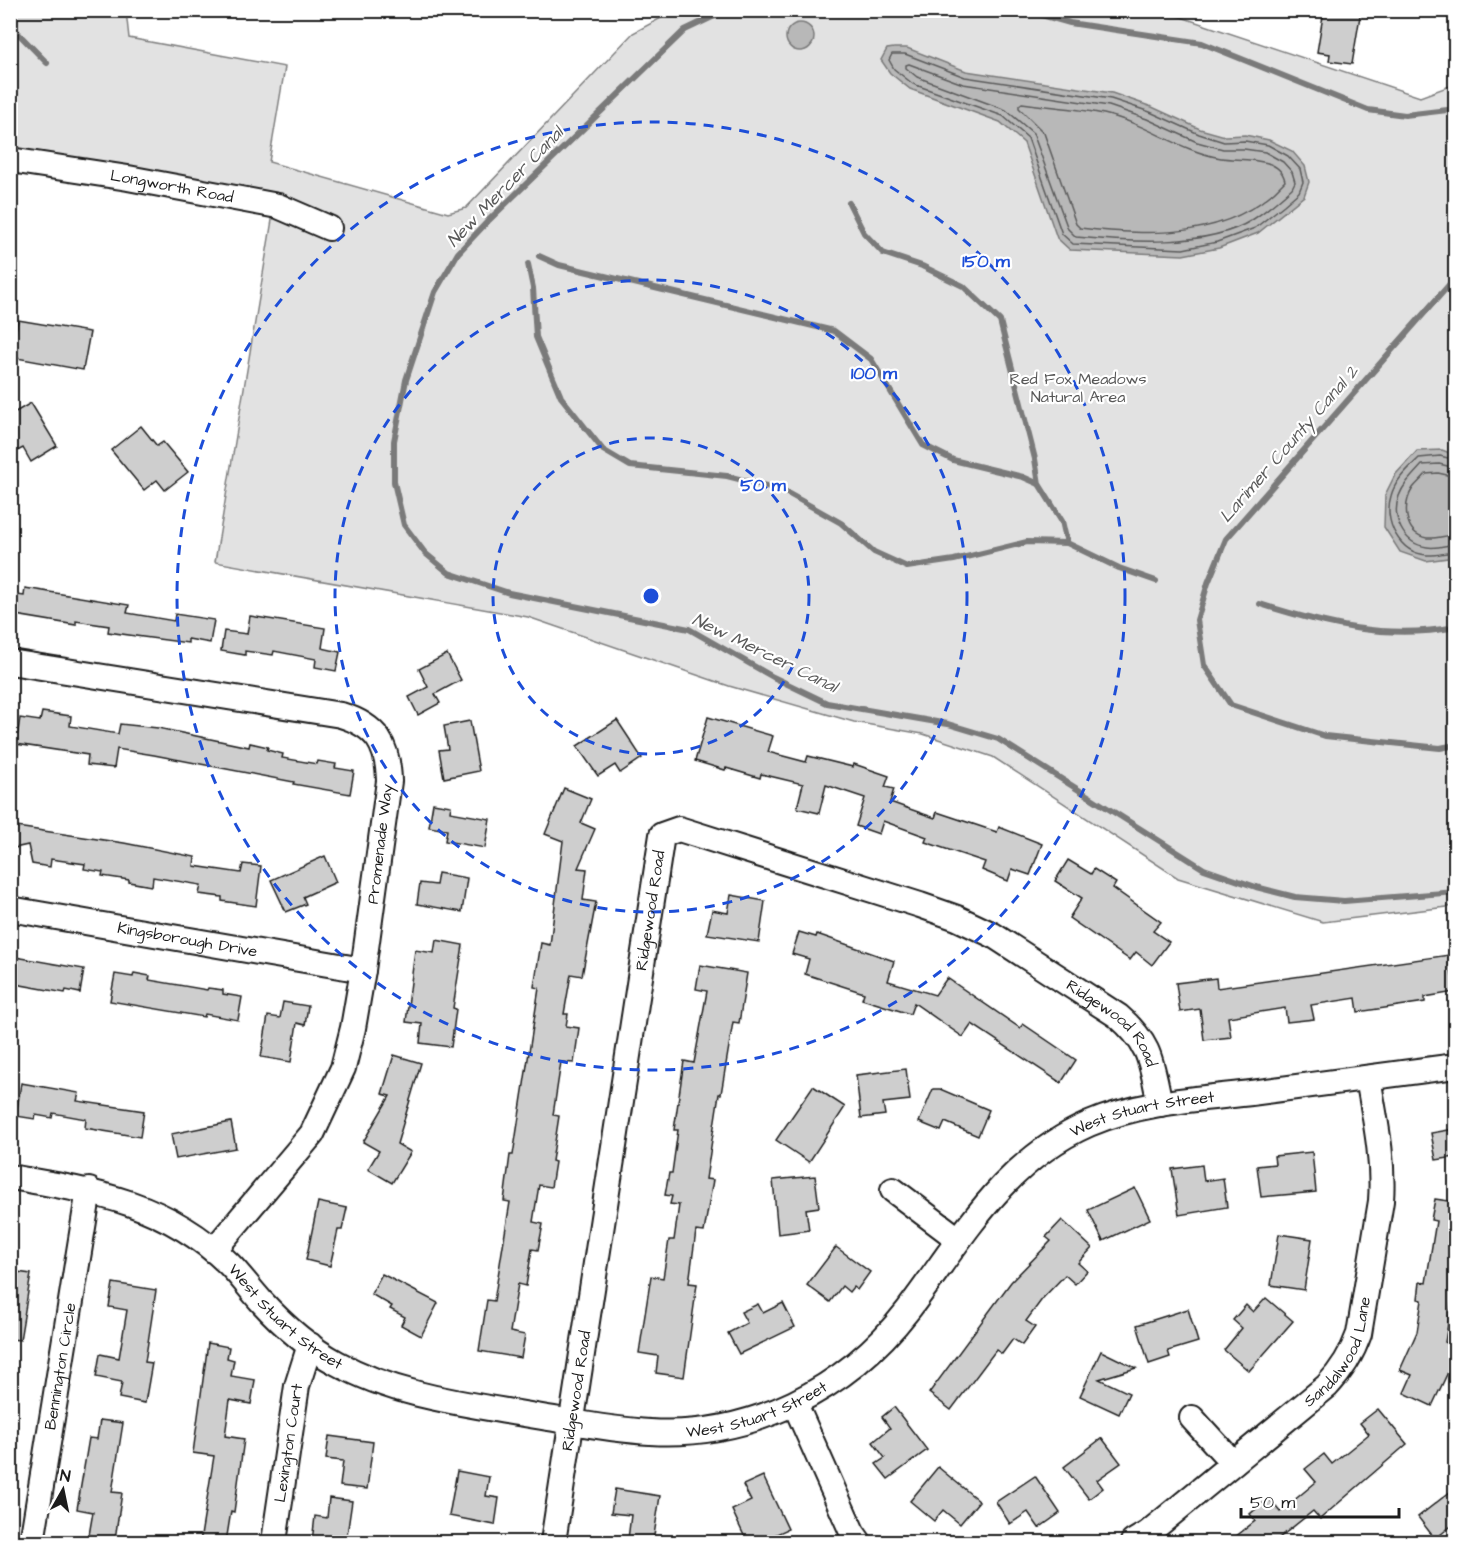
<svg xmlns="http://www.w3.org/2000/svg" width="1466" height="1553" font-family="'Architects Daughter',sans-serif">
<style>
.green{fill:#e2e2e2;stroke:#7f7f7f;stroke-width:1.5}
.water{fill:#b8b8b8;stroke:#7a7a7a;stroke-width:1.5}
.lines{fill:none;stroke-linecap:round;stroke-linejoin:round}
.shore{stroke:#5a5a5a;stroke-width:1.5}
.stream{stroke:#7a7a7a;stroke-width:6}
.building{fill:#cecece;stroke:#1c1c1c;stroke-width:1.5}
.street-casing{stroke:#1c1c1c;stroke-width:28}
.street{stroke:#fff;stroke-width:24}
.ring{fill:none;stroke:#1d4ed8;stroke-width:3;stroke-dasharray:10 8}
.labels{text-anchor:middle;dominant-baseline:central;stroke-width:4.5;stroke-linejoin:round;paint-order:stroke}
.street-label{font-size:16px;fill:#1c1c1c;stroke:#fff}
.park-label{font-size:16px;fill:#575757;stroke:#fff}
.water-label{font-size:18px;font-style:italic;fill:#5a5a5a;stroke:#fff}
.centre{fill:#1d4ed8;stroke:#fff;stroke-width:3}
.ring-label{font-size:18px;text-anchor:middle;font-weight:bold;fill:#1d4ed8;stroke:#fff;stroke-width:4.5;stroke-linejoin:round;paint-order:stroke}
</style>
<rect width="100%" height="100%" fill="#fff"/>
<filter id="ink" filterUnits="userSpaceOnUse"><feTurbulence type="fractalNoise" baseFrequency=".0167" numOctaves="2"/><feDisplacementMap in="SourceGraphic" scale="12" xChannelSelector="R" yChannelSelector="G"/><feConvolveMatrix kernelMatrix="1 2 1 2 8 2 1 2 1" color-interpolation-filters="sRGB"/></filter>
<g filter="url(#ink)">
<!-- green -->
<path class="green" d="M10 11H126L129 38 285 67 269 162 448 213 466 208 633 33 674 11H1151L1181 17 1420 97 1455 84V906L1323 922 1178 878 993 757 923 734 854 722 729 686 528 617 215 562 272 220V193L11 151Z"/>
<!-- water -->
<g class="water">
<circle cx="800" cy="37" r="14"/>
<path d="M894 48H907L966 71 1112 93 1152 107 1200 129 1225 136 1245 135 1269 140 1292 151 1305 166 1309 182 1304 196 1258 233 1219 248 1183 255 1070 250 1057 238 1024 143 1000 122 910 89 890 73 881 60 887 49Z"/>
<path d="M1442 450 1455 455V557L1426 561 1400 552 1384 527 1385 495 1395 475 1417 451Z"/>
</g>
<g class="lines">
<!-- shore -->
<g class="shore">
<path d="M892 54H905L965 77 1111 99 1150 112 1199 134 1224 142 1245 141 1268 145 1288 156 1300 169 1303 182 1299 192 1284 205 1255 228 1217 242 1183 249 1073 244 1062 234 1028 138 1003 116 913 84 894 69 889 60Z"/>
<path d="M909 64 963 84 1109 106 1147 119 1197 142 1223 149H1244L1265 152 1283 162 1292 172 1295 182 1292 188C1280 199 1266 211 1252 220 1208 248 1127 242 1076 237L1068 229 1033 133 1006 110 917 77 906 68V65Z"/>
<path d="M1022 103C1049 107 1077 108 1104 114 1145 123 1180 151 1221 158 1240 161 1280 155 1285 181 1232 240 1152 236 1080 228L1076 224 1044 133 1019 108V105Z"/>
<path d="M1456 460 1440 456 1419 458C1408 469 1395 480 1391 496 1383 521 1399 553 1427 555 1436 556 1446 552 1456 552"/>
<path d="M1456 468 1439 464 1422 465C1413 475 1404 483 1399 496 1391 517 1403 544 1427 547 1436 549 1447 545 1456 544"/>
<path d="M1456 477 1438 473 1426 474C1422 479 1417 483 1413 488 1402 505 1404 534 1427 538 1436 539 1447 535 1456 535"/>
</g>
<!-- stream -->
<g class="stream">
<path d="M727 10 685 30 489 220 458 253 435 292 406 380 394 441V482L404 525 425 553 449 573 509 593 689 629 773 677 827 703 948 724 998 739 1204 869 1256 887 1295 897 1344 901 1456 892"/>
<path d="M1024 10 1070 23 1202 43 1368 110 1405 115 1456 109"/>
<path d="M10 25 47 63"/>
<path d="M849 203 864 233 883 253 922 266 963 286 1000 321 1035 459 1039 484"/>
<path d="M539 256 559 265 834 331 871 359 923 445 953 460 1023 477 1039 484 1062 521 1067 543"/>
<path d="M528 264 533 288 536 337 561 397 603 450 630 466 727 476 782 490 841 523 874 552 907 567 954 560 1027 542 1067 543 1119 568 1156 581"/>
<path d="M1456 277 1226 539 1208 583 1197 620 1204 665 1231 705 1325 736 1440 748 1456 745"/>
<path d="M1260 604C1326 625 1386 640 1456 627"/>
</g>
</g>
<!-- building -->
<g class="building">
<path d="M1324 10H1361L1352 64 1329 61 1330 54 1317 52Z"/>
<path d="M18 320 90 332 83 370 11 357Z"/>
<path d="M31 403 57 446 31 462 23 448 10 455V415Z"/>
<path d="M141 426 157 446 163 442 188 472 165 490 157 480 144 490 111 450Z"/>
<path d="M25 588 129 605 127 613 174 621 175 614 214 620 210 643 188 639V643L143 637 108 632 109 626 76 621V625L10 614V594L24 596Z"/>
<path d="M250 616 325 628 322 648 340 652 336 671 315 667 316 659 274 651 273 655 245 651V655L221 651 224 631 247 634Z"/>
<path d="M447 654 461 680 435 694 440 703 418 715 409 697 428 687 419 669Z"/>
<path d="M42 712 71 716 70 726 118 734 120 724 158 728 249 747 250 743 268 747 267 750 283 754 282 758 317 764 318 761 336 764 335 768 354 771 350 794 293 784 294 782 154 755 117 749 114 768 87 765 88 755 16 744 20 718 40 721Z"/>
<path d="M708 717 773 736 768 752 806 762 808 756 853 767 854 764 889 776 885 787 894 789 890 802 935 818 937 812 997 832 999 827 1042 844 1030 875 1012 869 1008 881 982 870 985 862 925 842 927 837 883 821 879 834 856 826 865 798 826 785 819 813 797 808 803 784 761 774 760 778 726 768 725 770 695 761Z"/>
<path d="M617 720 642 758 620 773 615 765 598 776 577 746Z"/>
<path d="M470 721 479 771 444 778 439 750 448 749 444 726Z"/>
<path d="M564 788 591 799 581 823 595 829 578 868 587 869 583 900 596 902 582 976 571 974 564 1014H568L566 1026 579 1028 574 1063 561 1062 553 1115 559 1116 552 1161 555 1162 551 1187 539 1185 533 1222 543 1224 538 1250 532 1249 526 1286 518 1284 510 1332 525 1335 521 1358 479 1351 487 1300 494 1301 510 1202 504 1201 510 1155H513L539 988 534 987 541 943 550 945 563 841 545 834Z"/>
<path d="M433 803 451 806 450 812 490 819 485 848 445 841 447 830 429 827Z"/>
<path d="M10 826 124 843 195 857 194 866 241 873 243 864 261 866 256 906 222 901V897L199 894 201 885 153 877 152 886 129 882V880L102 876 103 872 84 869 85 864 51 859 50 867 32 864 28 845 10 849Z"/>
<path d="M325 856 336 882 303 897 306 904 286 912 271 880Z"/>
<path d="M1068 860 1091 874 1094 869 1116 883 1113 888 1161 922 1153 931 1169 942 1152 965 1136 952 1130 960 1069 918 1082 898 1055 881Z"/>
<path d="M438 873 467 878 462 912 417 904 420 883 436 885Z"/>
<path d="M731 895 765 901 759 942 707 934 712 910 728 913Z"/>
<path d="M799 932 816 937 817 934 894 961 888 981 935 995 947 978 1020 1028 1023 1024 1076 1060 1061 1083 972 1024 963 1037 914 1003 910 1014 862 999 864 993 805 974 809 959 792 954Z"/>
<path d="M436 940 463 945 453 1008 456 1009 451 1047 420 1043 422 1024 406 1022 415 950 434 953Z"/>
<path d="M1449 955 1455 992 1425 997V1002L1358 1012 1356 998 1311 1005 1314 1019 1287 1022 1285 1008 1228 1017 1231 1037 1204 1040 1200 1009 1180 1012 1176 983 1216 978 1217 988Z"/>
<path d="M10 956 84 969 80 993 66 990 65 993 10 983Z"/>
<path d="M700 965 747 973 739 1023 733 1022 721 1094H719L706 1179 713 1180 704 1232 696 1231 689 1283 697 1284 684 1377 656 1373 658 1356 639 1353 651 1276 663 1278 669 1240H674L679 1205 670 1204 672 1196 665 1195 669 1173H672L678 1130H674L684 1061 694 1063 707 991 696 989Z"/>
<path d="M134 973 150 976 149 980 207 990 208 988 223 990V994L242 997 238 1020 205 1014 204 1017 110 1001 115 974 133 977Z"/>
<path d="M283 1002 308 1006 305 1025 297 1023 291 1062 261 1057 268 1016 280 1018Z"/>
<path d="M394 1055 421 1063 397 1144 411 1152 392 1183 368 1169 379 1151 363 1142 390 1096 382 1094Z"/>
<path d="M906 1069 910 1100 883 1103 885 1115 861 1118 856 1075Z"/>
<path d="M21 1083 79 1093 77 1101 144 1111 140 1137 85 1128 86 1119 53 1113 52 1118 36 1115 35 1119 16 1116Z"/>
<path d="M813 1086 845 1107 809 1162 776 1140Z"/>
<path d="M933 1089H940L989 1110 978 1136 945 1122 941 1131 919 1122Z"/>
<path d="M231 1122 236 1148 176 1159 171 1134Z"/>
<path d="M1455 1129V1157L1436 1160 1431 1133Z"/>
<path d="M1312 1152 1316 1192 1261 1197 1257 1166 1275 1164 1274 1156Z"/>
<path d="M1202 1165 1204 1181 1223 1178 1227 1207 1179 1215 1172 1169Z"/>
<path d="M815 1176 819 1207 806 1209 809 1230 778 1234 773 1180Z"/>
<path d="M1135 1188 1150 1219 1103 1241 1088 1210Z"/>
<path d="M1435 1199 1455 1202V1301H1452L1445 1342 1455 1347V1370L1450 1368 1432 1406 1404 1393 1412 1375 1400 1370 1417 1332 1422 1300 1418 1299 1420 1282 1426 1283 1436 1221 1431 1220Z"/>
<path d="M318 1202 347 1208 342 1230H338L330 1266 306 1260Z"/>
<path d="M1062 1220 1092 1248 1078 1263 1087 1271 1075 1284 1065 1275 1043 1298 1026 1321 1035 1327 1022 1345 1013 1339 1002 1354 996 1350 951 1410 929 1393 1011 1282 1051 1241 1046 1237Z"/>
<path d="M1279 1234 1312 1239 1304 1290 1271 1285Z"/>
<path d="M836 1247 870 1272 857 1290 853 1287 849 1292 842 1286 830 1302 807 1285Z"/>
<path d="M10 1271 31 1274 20 1340 10 1339Z"/>
<path d="M382 1274 438 1303 421 1336 401 1325 405 1317 390 1309 392 1306 371 1294Z"/>
<path d="M113 1283 156 1290 145 1362 152 1363 145 1403 119 1398 122 1382 96 1377 100 1354 119 1358 127 1310 109 1307Z"/>
<path d="M1266 1298 1293 1321 1249 1371 1224 1350 1242 1328 1233 1320 1246 1305 1253 1312Z"/>
<path d="M783 1303 795 1327 739 1354 728 1333 747 1323 741 1312 758 1304 763 1313Z"/>
<path d="M1188 1309 1198 1342 1168 1351 1170 1357 1149 1364 1137 1325Z"/>
<path d="M208 1343 229 1347 227 1358 234 1360 231 1376 255 1380 251 1404 230 1400 225 1436 244 1439 234 1512 231 1511 226 1542H200L214 1456 193 1453Z"/>
<path d="M1101 1351 1136 1368 1099 1379 1129 1393 1119 1414 1080 1396Z"/>
<path d="M894 1407 927 1450 888 1479 876 1464 885 1458 873 1442 890 1428 882 1417Z"/>
<path d="M1378 1409 1407 1444 1320 1519 1313 1511 1274 1542H1229L1255 1521 1250 1514 1269 1498 1280 1512 1316 1482 1305 1469 1324 1454 1332 1464 1369 1434 1360 1423Z"/>
<path d="M100 1420 123 1423 112 1492 122 1493 115 1539 89 1535 93 1512 77 1509 89 1438 97 1439Z"/>
<path d="M329 1436 373 1442 367 1489 340 1486 343 1461 326 1459Z"/>
<path d="M1102 1438 1121 1463 1097 1480 1103 1488 1089 1499 1064 1467Z"/>
<path d="M938 1467 979 1501 960 1524 943 1510 934 1521 910 1501Z"/>
<path d="M457 1471 489 1477 486 1496 499 1498 495 1525 449 1516Z"/>
<path d="M763 1476 788 1529 759 1542H747L732 1510 751 1501 743 1485Z"/>
<path d="M1035 1476 1060 1513 1039 1528 1028 1512 1010 1524 996 1502Z"/>
<path d="M1455 1488V1523L1435 1539 1418 1517Z"/>
<path d="M615 1489 660 1496 653 1542 628 1539 631 1515 611 1513Z"/>
<path d="M329 1498 352 1501 346 1542H312L315 1516 327 1518Z"/>
</g>
<g class="lines">
<!-- street casing -->
<g class="street-casing">
<g id="street">
<path id="s1" d="M10 160 128 178 278 206 329 228"/>
<path d="M10 662 341 715C377 726 388 745 389 781L363 970 353 1028 343 1068 312 1134 214 1250"/>
<path id="s2" d="M10 909 363 970"/>
<path id="s3" d="M10 1177C93 1191 166 1202 229 1264 240 1275 250 1289 261 1301 283 1325 309 1348 337 1363 398 1397 468 1404 536 1416 573 1422 612 1430 650 1432 751 1438 846 1390 908 1310 962 1239 1002 1162 1089 1124 1140 1102 1197 1099 1251 1093 1319 1084 1387 1075 1456 1066"/>
<path d="M893 1190 958 1239"/>
<path d="M795 1404 852 1532 859 1542"/>
<path d="M1192 1418 1233 1463"/>
<path id="s4" d="M32 1542 89 1190"/>
<path id="s5" d="M274 1542 297 1386 310 1345"/>
<path id="s6" d="M553 1542 662 835 679 829 920 905 957 918 993 935 1118 1016C1152 1045 1151 1063 1160 1104"/>
<path id="s7" d="M1133 1542 1148 1533 1327 1386C1342 1370 1352 1354 1359 1334L1381 1201C1384 1159 1375 1119 1368 1078"/>
</g>
</g>
<!-- street -->
<use href="#street" class="street"/>
</g>
</g>
<!-- distance rings -->
<g class="ring">
<circle cx="651" cy="596" r="158"/>
<circle cx="651" cy="596" r="316"/>
<circle cx="651" cy="596" r="474"/>
</g>
<g class="labels">
<!-- street labels -->
<g class="street-label">
<text stroke="none"><textPath href="#s1" startOffset="164">Longworth Road</textPath></text>
<text transform="translate(380 844) rotate(-83)">Promenade Way</text>
<text stroke="none"><textPath href="#s6" startOffset="639">Ridgewood Road</textPath></text>
<text stroke="none"><textPath href="#s2" startOffset="180">Kingsborough Drive</textPath></text>
<text stroke="none"><textPath href="#s6" startOffset="1215">Ridgewood Road</textPath></text>
<text stroke="none"><textPath href="#s3" startOffset="1324">West Stuart Street</textPath></text>
<text stroke="none"><textPath href="#s3" startOffset="318">West Stuart Street</textPath></text>
<text stroke="none"><textPath href="#s7" startOffset="285">Sandalwood Lane</textPath></text>
<text stroke="none"><textPath href="#s4" startOffset="178">Bennington Circle</textPath></text>
<text stroke="none"><textPath href="#s6" startOffset="153">Ridgewood Road</textPath></text>
<text stroke="none"><textPath href="#s3" startOffset="820">West Stuart Street</textPath></text>
<text stroke="none"><textPath href="#s5" startOffset="100">Lexington Court</textPath></text>
</g>
<!-- park labels -->
<g class="park-label">
<text x="1078" y="379">Red Fox Meadows<tspan x="1078" dy="18">Natural Area</tspan></text>
</g>
<!-- water labels -->
<g class="water-label">
<text transform="translate(505 187) rotate(-46)">New Mercer Canal</text>
<text transform="translate(1289 444) rotate(-49)">Larimer County Canal 2</text>
<text transform="translate(765 653) rotate(26)">New Mercer Canal</text>
</g>
</g>
<circle cx="651" cy="596" r="9" class="centre"/>
<g class="ring-label">
<text x="986" y="267">150 m</text>
<text x="874" y="379">100 m</text>
<text x="763" y="491">50 m</text>
</g>
<!-- margin -->
<rect width="1466" height="1553" fill="none" stroke="#fff" stroke-width="36"/>
<rect x="18" y="18" width="1430" height="1517" fill="none" stroke="#1c1c1c" stroke-width="2" filter="url(#ink)"/>
<!-- north arrow -->
<g transform="translate(63 1490) rotate(9)" stroke="#ffffff" stroke-width="4.5" paint-order="stroke">
<path d="M0-4.5L10 22L0 15L-10 22Z" fill="#1c1c1c"/>
<text y="-9" font-size="16" font-weight="bold" text-anchor="middle" fill="#1c1c1c">N</text>
</g>
<!-- scale -->
<path d="M1241 1508v9h158v-9" fill="none" stroke="#1c1c1c" stroke-width="3"/>
<text x="1250" y="1508" font-size="18" fill="#1c1c1c" stroke="#ffffff" stroke-width="4.5" paint-order="stroke">50 m</text>
</svg>
